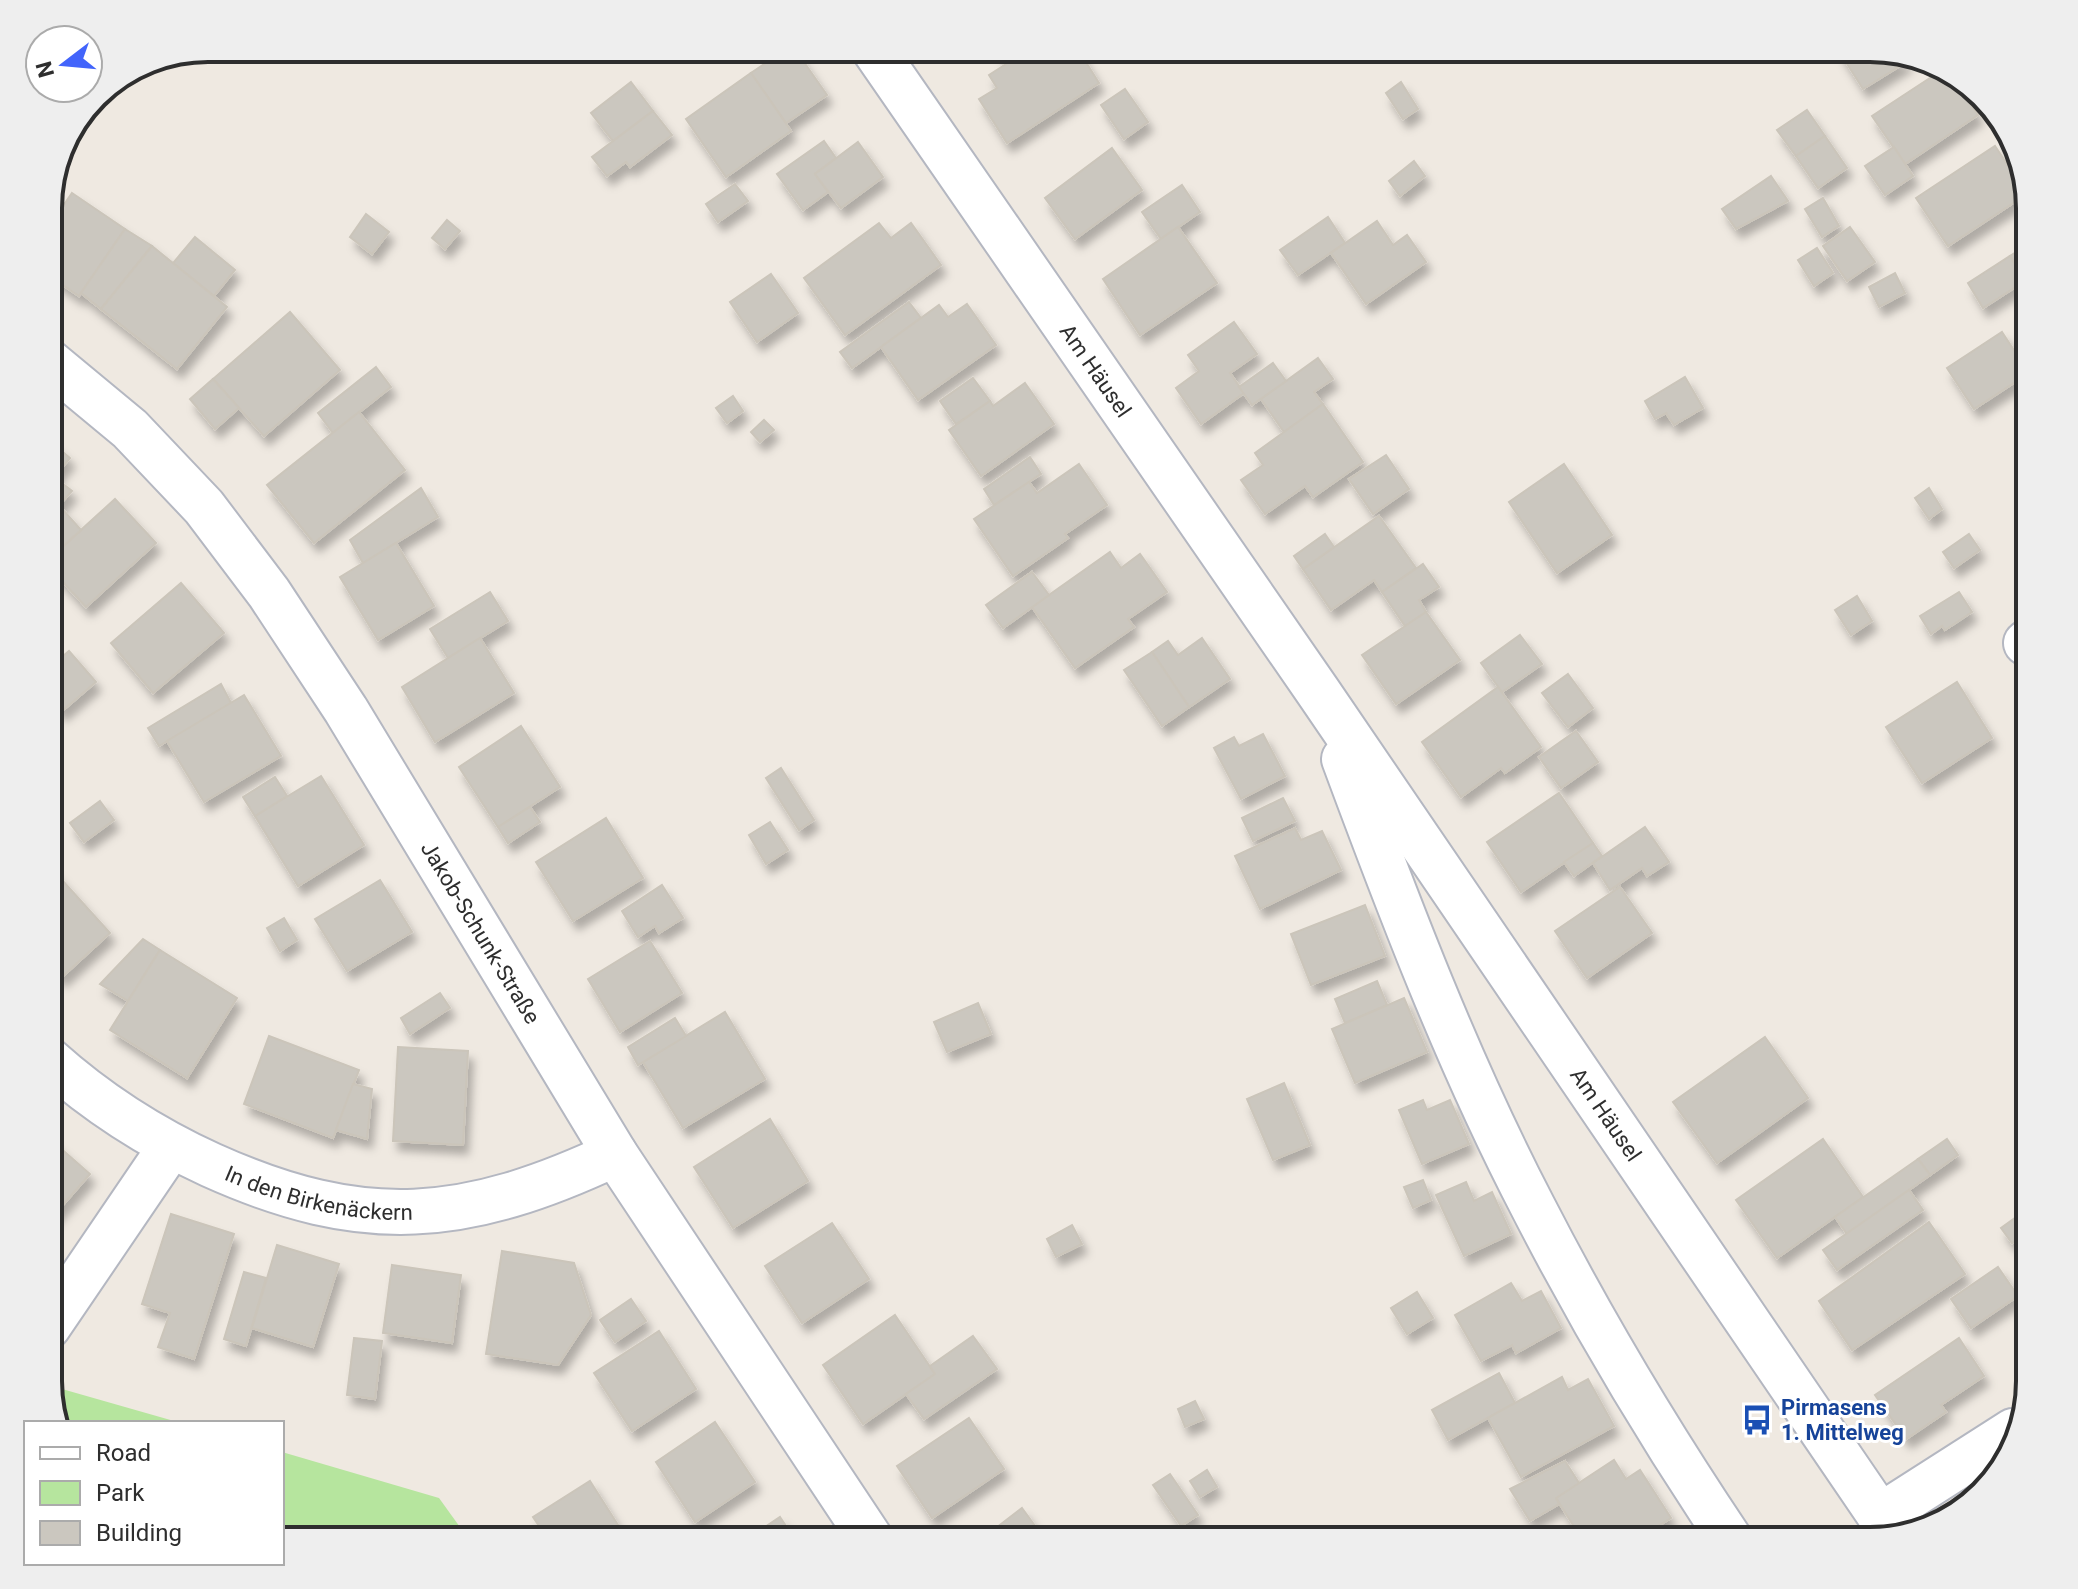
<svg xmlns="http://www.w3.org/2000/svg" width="2078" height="1589" font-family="Roboto,sans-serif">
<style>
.green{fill:#b6e59e}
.building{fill:#cbc7bf;stroke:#cbc5ba;stroke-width:2;filter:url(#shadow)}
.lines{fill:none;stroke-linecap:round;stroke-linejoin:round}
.minor-casing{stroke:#b4b7c1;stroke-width:48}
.minor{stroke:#fff;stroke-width:44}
.labels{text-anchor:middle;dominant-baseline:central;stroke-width:6;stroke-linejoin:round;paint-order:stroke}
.street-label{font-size:22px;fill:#2e2e2e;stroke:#fff}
.transit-label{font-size:22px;font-weight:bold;fill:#164399;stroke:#fff;text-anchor:start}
.rim{fill:none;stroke:#2e2e2e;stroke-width:4}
</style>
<defs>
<filter id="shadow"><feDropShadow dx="5" dy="9" stdDeviation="4" flood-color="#0004"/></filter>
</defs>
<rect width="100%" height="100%" fill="#efe9e1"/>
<!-- green -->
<g class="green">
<path d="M48 1385 181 1423H57Z"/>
<path d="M282 1452 439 1498 470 1541H282Z"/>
</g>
<!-- building -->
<g class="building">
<path d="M788 48H794L827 95 786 123 751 73Z"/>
<path d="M1001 48H1077L1099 83 1007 143 979 99 997 88 989 75 1006 64 997 51Z"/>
<path d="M1837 48H1870L1908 61 1863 89Z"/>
<path d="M1939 72 1952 76 1978 115 1905 164 1872 116Z"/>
<path d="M751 73 791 131 726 177 686 119Z"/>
<path d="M631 82 653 111 613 141 591 113Z"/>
<path d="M1401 82 1418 109 1403 119 1386 93Z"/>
<path d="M1125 89 1148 122 1124 139 1101 105Z"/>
<path d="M1807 110 1825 136 1796 156 1777 130Z"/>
<path d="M653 111 672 135 630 167 626 162 607 176 592 157Z"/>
<path d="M1825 136 1847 168 1818 188 1796 156Z"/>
<path d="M824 141 836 158 815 174 828 192 803 210 777 174Z"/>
<path d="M858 142 883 177 841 208 815 174Z"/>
<path d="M1995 146 2027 194 1948 246 1916 198Z"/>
<path d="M1894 147 1913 176 1885 195 1865 166Z"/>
<path d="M1112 148 1142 190 1075 239 1045 198Z"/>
<path d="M1414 161 1425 176 1400 196 1389 181Z"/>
<path d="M1771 176 1788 201 1736 229 1722 209Z"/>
<path d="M735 184 748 201 718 222 706 204Z"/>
<path d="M1182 185 1200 212 1161 239 1142 212Z"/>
<path d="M72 193 125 229 79 296 48 275V228Z"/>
<path d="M1823 198 1839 226 1822 237 1805 209Z"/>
<path d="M366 214 389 232 372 254 350 237Z"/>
<path d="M1328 217 1345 243 1298 275 1280 250Z"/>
<path d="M447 220 460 231 445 249 432 238Z"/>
<path d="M1377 221 1393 245 1407 235 1426 262 1366 304 1331 253Z"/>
<path d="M879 223 891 238 911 223 941 265 845 335 804 278Z"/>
<path d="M1178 227 1217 283 1140 335 1103 279Z"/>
<path d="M1850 227 1875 262 1847 281 1823 246Z"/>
<path d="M125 229 152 246 101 309 81 293Z"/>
<path d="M195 237 235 270 214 296 173 263Z"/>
<path d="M2030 243V288L2010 256Z"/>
<path d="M152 246 227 307 177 369 101 309Z"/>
<path d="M1817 248 1833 273 1814 286 1798 260Z"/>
<path d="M2010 256 2025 281 1983 308 1968 283Z"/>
<path d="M1895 273 1905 293 1879 307 1869 287Z"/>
<path d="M771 274 798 313 757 342 730 302Z"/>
<path d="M909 302 921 318 852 368 840 352Z"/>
<path d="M967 304 996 345 918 400 881 347 939 305 948 317Z"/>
<path d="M290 312 340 370 264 436 213 379Z"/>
<path d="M1234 322 1257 354 1230 373 1244 393 1201 424 1176 388 1199 371 1188 355Z"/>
<path d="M2002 332 2029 373 1974 409 1947 368Z"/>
<path d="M1318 358 1333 379 1314 392 1323 404 1284 432 1261 399Z"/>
<path d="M1273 363 1286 381 1252 405 1239 387Z"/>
<path d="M376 367 391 387 333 433 318 413Z"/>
<path d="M1685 377 1703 408 1674 425 1666 413 1655 419 1645 401Z"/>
<path d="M973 378 990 401 956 424 940 401Z"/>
<path d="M213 379 239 408 215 429 190 399Z"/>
<path d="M1025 383 1054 424 981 476 949 430 990 401 993 406Z"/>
<path d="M733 396 743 411 727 423 716 408Z"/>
<path d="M1323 404 1363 462 1313 497 1305 486 1265 514 1241 480 1263 465 1255 453Z"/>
<path d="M359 412 405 470 314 543 267 485Z"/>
<path d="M764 420 774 430 760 442 751 432Z"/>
<path d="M48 439 70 458 48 484Z"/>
<path d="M1386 455 1409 489 1373 514 1349 479Z"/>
<path d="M1030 457 1041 474 994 505 984 489Z"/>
<path d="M1079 464 1107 505 1065 534 1068 538 1013 576 974 519 1029 482 1037 493Z"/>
<path d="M1564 464 1612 535 1557 573 1509 502Z"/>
<path d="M54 477 72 491 48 518V484Z"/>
<path d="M421 488 438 517 363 563 350 540Z"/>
<path d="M1929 488 1942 509 1929 519 1915 498Z"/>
<path d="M115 499 156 543 86 607 48 566V560Z"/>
<path d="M64 511 81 530 48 560V525Z"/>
<path d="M1379 516 1416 568 1382 592 1374 580 1331 610 1303 569Z"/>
<path d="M1325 534 1334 547 1303 569 1294 556Z"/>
<path d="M1969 534 1980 550 1954 568 1943 552Z"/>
<path d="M396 543 434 606 378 640 340 577Z"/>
<path d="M1110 552 1121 568 1140 554 1167 592 1128 619 1134 627 1075 668 1032 607Z"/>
<path d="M1423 564 1439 587 1419 600 1426 612 1405 626 1382 592Z"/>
<path d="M1032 572 1049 595 1003 628 986 605Z"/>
<path d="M181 583 224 633 153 693 111 643Z"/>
<path d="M490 592 508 621 448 658 430 629Z"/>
<path d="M1959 592 1972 612 1945 630 1942 626 1931 634 1920 616Z"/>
<path d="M1857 596 1872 621 1851 635 1835 610Z"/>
<path d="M1426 612 1460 660 1396 704 1362 655Z"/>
<path d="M1520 635 1542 664 1502 692 1481 663Z"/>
<path d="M480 638 514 693 435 742 402 687Z"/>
<path d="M1202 638 1230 679 1189 707 1152 652 1168 641 1178 655Z"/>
<path d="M69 651 96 682 61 712 48 697V669Z"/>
<path d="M1152 652 1189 707 1162 726 1124 670Z"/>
<path d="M1568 674 1593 708 1568 727 1542 693Z"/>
<path d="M1957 682 1992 738 1922 783 1886 727Z"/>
<path d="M221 684 231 703 159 746 148 728Z"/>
<path d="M1498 687 1541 747 1505 773 1501 768 1461 797 1422 742Z"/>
<path d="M244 695 281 756 204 802 167 741Z"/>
<path d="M521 726 560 787 498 827 459 767Z"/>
<path d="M1576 731 1598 762 1561 788 1539 757Z"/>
<path d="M1263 734 1285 776 1241 799 1214 748 1234 737 1239 746Z"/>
<path d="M781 768 814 820 799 830 766 778Z"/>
<path d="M321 776 364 845 298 886 255 816Z"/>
<path d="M275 777 287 796 255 816 243 797Z"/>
<path d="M1559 793 1593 843 1521 892 1487 842Z"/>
<path d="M1283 798 1295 821 1253 841 1242 818Z"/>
<path d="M100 801 114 820 84 842 70 823Z"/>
<path d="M530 807 540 822 508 843 498 827Z"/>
<path d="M606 818 643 878 573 921 536 862Z"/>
<path d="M770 822 788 850 766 864 749 835Z"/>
<path d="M1645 827 1669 862 1647 876 1642 868 1610 890 1593 863Z"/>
<path d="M1295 828 1301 840 1322 831 1341 870 1260 909 1235 856Z"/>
<path d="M1593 843 1602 856 1574 876 1564 862Z"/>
<path d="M52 869 110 933 61 978 48 964V873Z"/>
<path d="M380 880 412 932 347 971 315 919Z"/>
<path d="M662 885 683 918 659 933 655 926 638 937 622 911Z"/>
<path d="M1620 887 1652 933 1587 978 1555 931Z"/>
<path d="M1365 905 1385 956 1311 985 1291 934Z"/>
<path d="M284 918 297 940 280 951 267 928Z"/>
<path d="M143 939 160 950 128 1001 100 984Z"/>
<path d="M650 941 682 993 620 1032 588 979Z"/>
<path d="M160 950 237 998 187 1078 110 1030Z"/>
<path d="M1377 981 1387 1005 1345 1023 1335 999Z"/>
<path d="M440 993 450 1008 410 1034 401 1018Z"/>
<path d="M1404 998 1427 1052 1355 1083 1332 1029Z"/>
<path d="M978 1003 991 1034 947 1052 934 1022Z"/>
<path d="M725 1012 765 1079 683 1128 643 1062Z"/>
<path d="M675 1018 686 1036 638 1065 628 1047Z"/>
<path d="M269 1036 359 1070 333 1138 244 1104Z"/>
<path d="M1765 1037 1808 1098 1717 1163 1673 1102Z"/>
<path d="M398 1047 468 1051 463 1145 393 1141Z"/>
<path d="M1284 1083 1310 1145 1273 1160 1247 1099Z"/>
<path d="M353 1084 372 1089 367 1139 336 1130Z"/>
<path d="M1423 1100 1427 1110 1450 1100 1469 1144 1422 1164 1399 1110Z"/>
<path d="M770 1119 808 1181 733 1228 694 1167Z"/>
<path d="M49 1138 90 1174 48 1222V1139Z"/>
<path d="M1823 1139 1863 1197 1777 1258 1736 1200Z"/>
<path d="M1947 1139 1958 1155 1930 1175 1918 1159Z"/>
<path d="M1918 1159 1930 1175 1847 1234 1835 1217Z"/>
<path d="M1423 1180 1431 1200 1413 1208 1404 1187Z"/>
<path d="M1466 1182 1474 1201 1492 1192 1511 1234 1464 1256 1436 1195Z"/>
<path d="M1909 1190 1923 1210 1837 1270 1823 1250Z"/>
<path d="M171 1214 234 1234 194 1359 158 1347 170 1313 142 1304Z"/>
<path d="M2015 1218 2026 1233 2012 1243 2001 1228Z"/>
<path d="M1929 1222 1965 1274 1852 1350 1819 1301Z"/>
<path d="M832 1223 869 1279 802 1323 765 1266Z"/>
<path d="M1072 1225 1082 1244 1056 1257 1047 1239Z"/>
<path d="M277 1245 339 1264 313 1347 252 1328Z"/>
<path d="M502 1251 574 1263 591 1315 558 1365 486 1354Z"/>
<path d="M392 1265 461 1275 452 1343 383 1333Z"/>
<path d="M1998 1267 2018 1296 1971 1328 1951 1299Z"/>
<path d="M244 1272 266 1278 246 1346 224 1339Z"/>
<path d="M1511 1283 1522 1301 1541 1291 1561 1328 1516 1353 1512 1345 1481 1361 1455 1315Z"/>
<path d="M1417 1292 1433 1318 1407 1334 1391 1308Z"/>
<path d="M631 1299 646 1321 615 1342 600 1320Z"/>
<path d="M895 1315 935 1374 863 1424 823 1365Z"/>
<path d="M659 1331 696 1389 632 1431 594 1373Z"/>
<path d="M973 1336 997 1369 924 1419 906 1394 935 1374 930 1366Z"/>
<path d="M354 1338 382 1341 375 1399 347 1395Z"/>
<path d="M1959 1338 1984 1376 1941 1405 1946 1412 1906 1439 1875 1395Z"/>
<path d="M1499 1373 1515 1403 1448 1440 1432 1410Z"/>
<path d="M1562 1377 1568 1390 1588 1379 1614 1426 1521 1477 1488 1418Z"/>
<path d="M1195 1401 1204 1419 1185 1427 1178 1409Z"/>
<path d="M969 1418 1004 1469 932 1518 897 1466Z"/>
<path d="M715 1422 755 1482 695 1522 656 1462Z"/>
<path d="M1614 1460 1626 1479 1640 1470 1671 1518 1635 1541H1583L1556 1498Z"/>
<path d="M1565 1461 1579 1483 1556 1498 1559 1504 1530 1521 1510 1489Z"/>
<path d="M1207 1470 1217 1487 1200 1497 1190 1481Z"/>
<path d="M1170 1474 1198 1515 1181 1526 1153 1485Z"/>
<path d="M590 1481 618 1525 594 1541H549L533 1517Z"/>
<path d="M1022 1508 1046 1541H979Z"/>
<path d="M780 1517 796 1541H744Z"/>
</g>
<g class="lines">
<!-- minor casing -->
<g class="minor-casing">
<g id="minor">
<path id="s1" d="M873 48 1319 693 1893 1535"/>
<path id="s2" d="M48 361 130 429 204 507 269 593 346 710 615 1154 872 1541"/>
<path d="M2026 643 2030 640"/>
<path d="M1344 759C1400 910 1458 1063 1533 1207 1592 1322 1659 1434 1731 1541"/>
<path id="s3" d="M48 1059C97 1103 152 1138 211 1165 364 1234 466 1224 615 1154"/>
<path d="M48 1327 171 1146"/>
<path d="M1880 1516 2013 1431"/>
</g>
</g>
<!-- minor -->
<use href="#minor" class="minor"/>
</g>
<!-- icons -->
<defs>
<g id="bus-bare" transform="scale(2.4)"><path d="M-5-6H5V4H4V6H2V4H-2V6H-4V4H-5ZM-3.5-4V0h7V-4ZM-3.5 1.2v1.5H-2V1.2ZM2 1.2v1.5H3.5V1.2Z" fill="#1a4fb4" stroke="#fff" stroke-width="2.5" paint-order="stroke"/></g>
</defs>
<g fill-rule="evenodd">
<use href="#bus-bare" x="1757" y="1420"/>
</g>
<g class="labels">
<!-- street labels -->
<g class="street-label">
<text stroke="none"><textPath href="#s1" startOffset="392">Am Häusel</textPath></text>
<text stroke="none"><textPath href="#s2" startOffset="722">Jakob-Schunk-Straße</textPath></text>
<text stroke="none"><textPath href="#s1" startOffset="1294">Am Häusel</textPath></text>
<text stroke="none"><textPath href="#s3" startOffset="308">In den Birkenäckern</textPath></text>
</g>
<!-- transit labels -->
<g class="transit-label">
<text x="1781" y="1407">Pirmasens<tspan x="1781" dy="25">1. Mittelweg</tspan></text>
</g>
</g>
<!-- crop -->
<path d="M0 0H2078V1589H0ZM208 62H1870A146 146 0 0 1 2016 208V1381A146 146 0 0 1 1870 1527H208A146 146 0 0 1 62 1381V208A146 146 0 0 1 208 62Z" fill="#eee" fill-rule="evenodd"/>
<path class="rim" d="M208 62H1870A146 146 0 0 1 2016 208V1381A146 146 0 0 1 1870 1527H208A146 146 0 0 1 62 1381V208A146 146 0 0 1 208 62Z"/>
<!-- legend -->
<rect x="24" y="1421" width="260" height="144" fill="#ffffff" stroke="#ababab" stroke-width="2"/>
<rect x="40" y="1447" width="40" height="12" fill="#ffffff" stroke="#ababab" stroke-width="2"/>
<text x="96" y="1461" font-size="24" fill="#2e2e2e">Road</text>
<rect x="40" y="1481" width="40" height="24" fill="#b6e59e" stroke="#ababab" stroke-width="2"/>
<text x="96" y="1501" font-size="24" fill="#2e2e2e">Park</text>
<rect x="40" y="1521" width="40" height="24" fill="#cbc7bf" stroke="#ababab" stroke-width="2"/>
<text x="96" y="1541" font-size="24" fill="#2e2e2e">Building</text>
<!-- north arrow -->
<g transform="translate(64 64) rotate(254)"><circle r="38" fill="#ffffff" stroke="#ababab" stroke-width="2"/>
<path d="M0-6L14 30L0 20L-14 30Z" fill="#4264fb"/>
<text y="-12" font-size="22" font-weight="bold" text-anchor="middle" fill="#2e2e2e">N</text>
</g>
</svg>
